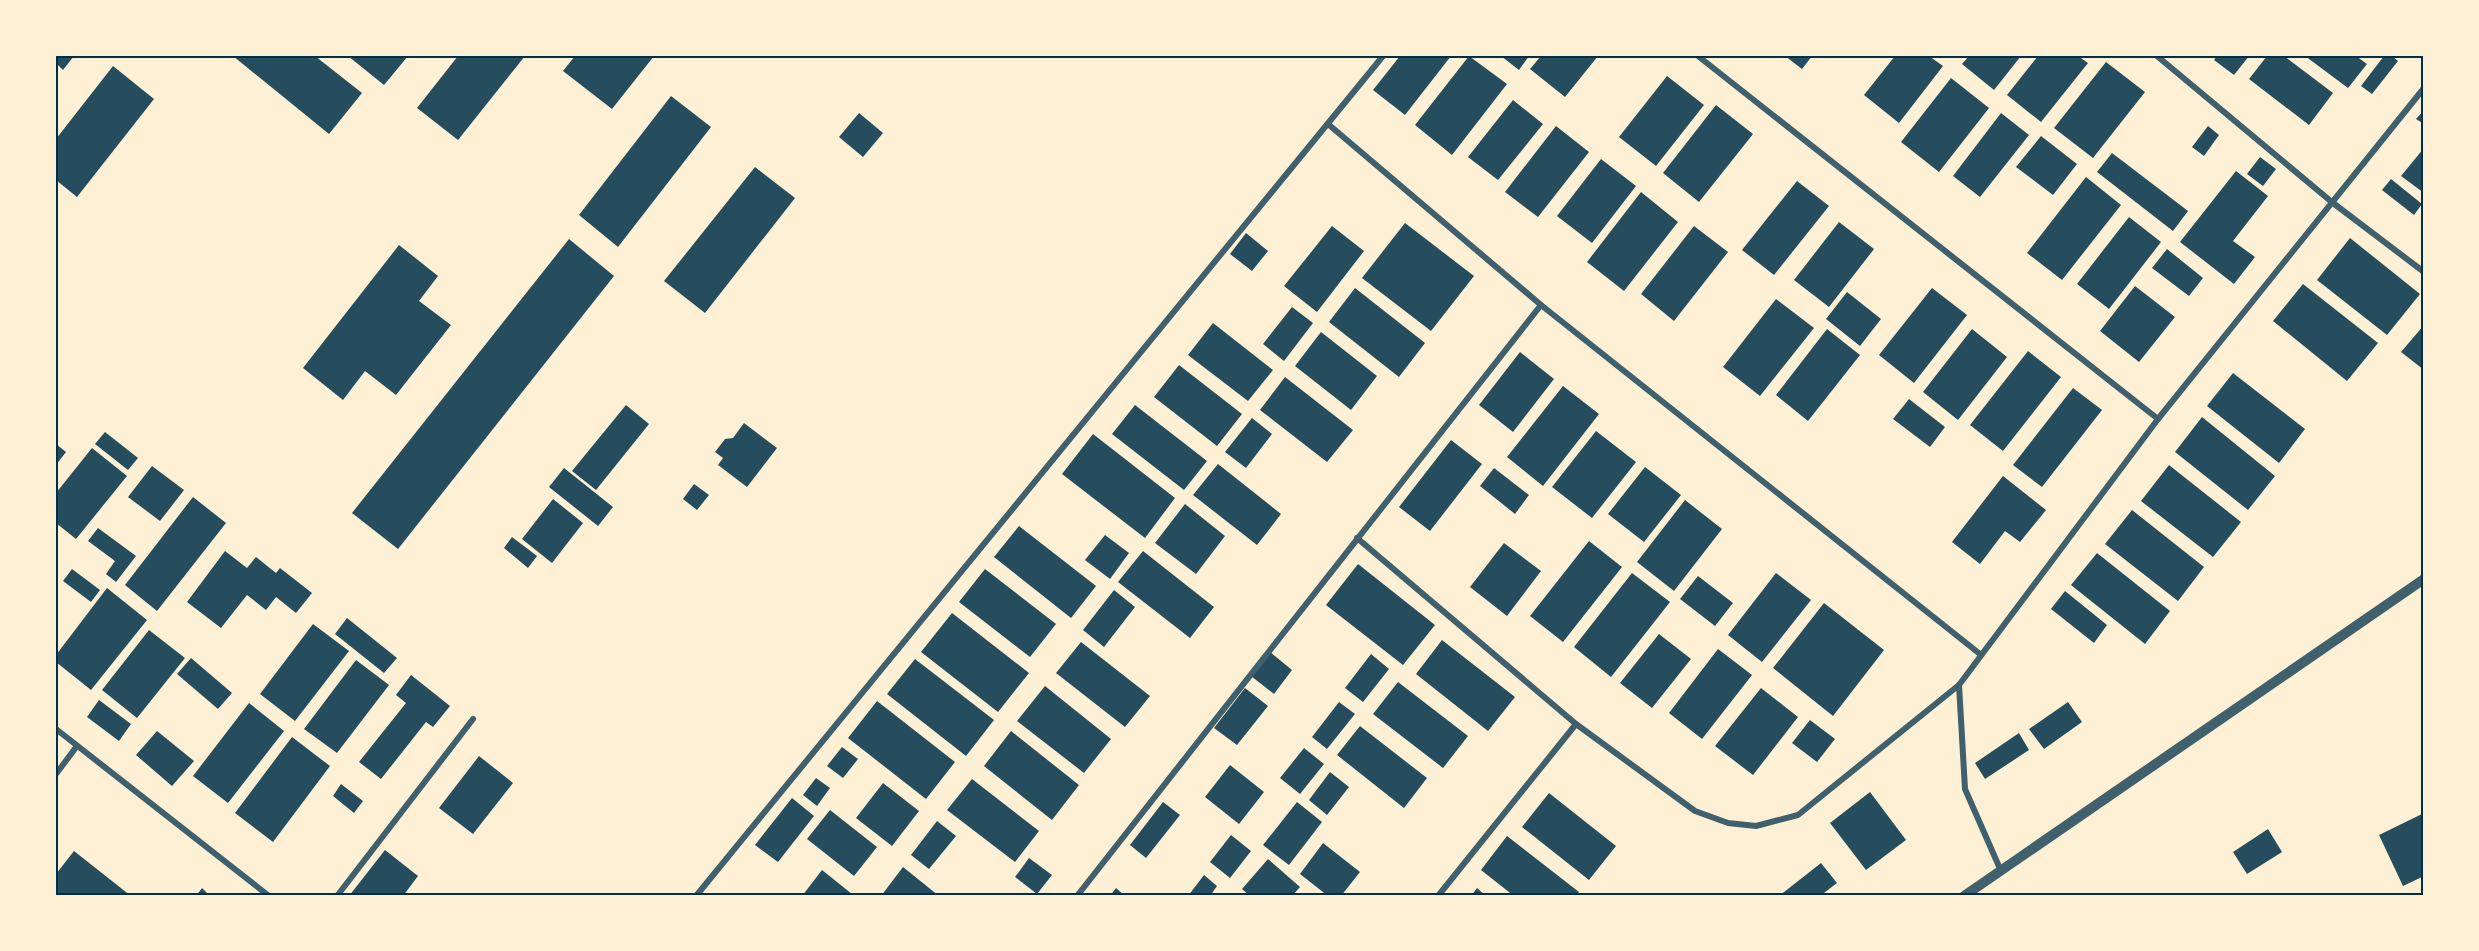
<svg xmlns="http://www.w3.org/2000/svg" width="2479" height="951" font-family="Mulish,sans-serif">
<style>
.building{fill:#264d5e}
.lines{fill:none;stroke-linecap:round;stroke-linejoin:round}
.minor{stroke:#3f606c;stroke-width:6}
.tertiary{stroke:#3f606c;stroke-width:10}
.neatline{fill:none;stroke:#003049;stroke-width:2}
</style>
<rect width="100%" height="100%" fill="#fdf0d5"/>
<!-- building -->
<g class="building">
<path d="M56 56H74L63 70 56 63Z"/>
<path d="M233 56H315L362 93 329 134Z"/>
<path d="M348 56H408L384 85Z"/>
<path d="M458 56H525L458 140 417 108Z"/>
<path d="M575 56H654L612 109 563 71Z"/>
<path d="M1400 56H1451L1405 115 1373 90Z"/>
<path d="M1469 56 1507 84 1452 155 1415 125Z"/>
<path d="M1501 56H1529L1519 70Z"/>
<path d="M1541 56H1598L1565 97 1530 69Z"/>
<path d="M1785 56H1812L1802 69Z"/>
<path d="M1895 56H1929L1943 66 1899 123 1864 95Z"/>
<path d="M1969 56H2021L1994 90 1962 64Z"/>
<path d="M2038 56H2078L2088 63 2041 122 2007 95Z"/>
<path d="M2217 56H2249L2234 75 2214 60Z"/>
<path d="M2267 56H2284L2333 93 2309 125 2249 79Z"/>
<path d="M2305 56H2356L2367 64 2348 88Z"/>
<path d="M2384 56H2392L2398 61 2372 94 2361 86Z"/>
<path d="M2106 62 2145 92 2093 158 2054 128Z"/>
<path d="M113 66 154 99 77 197 56 180V139Z"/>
<path d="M1667 76 1704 105 1656 166 1619 137Z"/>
<path d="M1951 78 1989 108 1939 172 1901 142Z"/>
<path d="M671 96 711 127 618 247 579 215Z"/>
<path d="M1513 100 1543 124 1498 180 1468 157Z"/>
<path d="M1716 105 1753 134 1699 202 1663 173Z"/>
<path d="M2424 110V124L2416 119Z"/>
<path d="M859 113 883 133 863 157 839 137Z"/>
<path d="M2001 113 2029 135 1980 197 1953 176Z"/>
<path d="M1556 126 1589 152 1538 217 1505 192Z"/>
<path d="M2208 126 2219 135 2204 156 2192 147Z"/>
<path d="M2041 136 2077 164 2053 195 2016 167Z"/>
<path d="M2424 148V193L2401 176Z"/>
<path d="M2112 153 2188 211 2173 231 2097 172Z"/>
<path d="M2260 157 2276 169 2263 186 2247 174Z"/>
<path d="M1601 159 1636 186 1592 243 1557 216Z"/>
<path d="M755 167 795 198 705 313 664 281Z"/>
<path d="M2236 171 2268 196 2233 241 2255 257 2234 284 2180 242Z"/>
<path d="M2086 177 2121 205 2062 280 2027 253Z"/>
<path d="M2391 179 2422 204 2414 215 2382 190Z"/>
<path d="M1797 181 1829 206 1774 275 1742 250Z"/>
<path d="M1641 192 1678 222 1624 291 1587 262Z"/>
<path d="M2129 217 2161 242 2109 309 2077 284Z"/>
<path d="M1839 222 1874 249 1829 307 1794 280Z"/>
<path d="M1405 223 1474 276 1431 331 1362 278Z"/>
<path d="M1332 226 1364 251 1317 312 1284 286Z"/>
<path d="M1694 226 1728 252 1674 321 1641 294Z"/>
<path d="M1246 233 1268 251 1252 271 1230 254Z"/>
<path d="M2350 238 2420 294 2387 335 2317 280Z"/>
<path d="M569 239 614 276 398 549 352 513Z"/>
<path d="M399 245 438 276 419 301 451 325 396 395 365 371 343 400 303 368Z"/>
<path d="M2167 249 2203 278 2189 296 2152 268Z"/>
<path d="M2303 284 2378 343 2347 381 2273 321Z"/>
<path d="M2135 286 2175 317 2139 362 2100 331Z"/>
<path d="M1355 288 1425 343 1399 377 1329 322Z"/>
<path d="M1932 288 1967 315 1914 383 1879 355Z"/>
<path d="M1847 292 1881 319 1860 346 1826 319Z"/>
<path d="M1776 299 1814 328 1760 396 1723 367Z"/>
<path d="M1292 307 1313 323 1284 361 1263 344Z"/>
<path d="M1213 323 1273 370 1248 401 1188 355Z"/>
<path d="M2424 325V370L2401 352Z"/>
<path d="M1827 329 1860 355 1808 421 1776 395Z"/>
<path d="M1972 329 2007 357 1958 420 1923 392Z"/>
<path d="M1321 332 1377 376 1351 410 1295 366Z"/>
<path d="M2028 351 2061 377 2003 451 1970 425Z"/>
<path d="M1520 352 1554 379 1513 432 1479 405Z"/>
<path d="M1179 365 1242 414 1217 446 1154 397Z"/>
<path d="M2233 373 2305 429 2279 463 2207 406Z"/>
<path d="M1285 377 1353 430 1327 462 1260 410Z"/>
<path d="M1563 386 1599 414 1543 486 1507 457Z"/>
<path d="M2073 388 2102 410 2042 487 2013 465Z"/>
<path d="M1909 399 1945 427 1930 447 1893 419Z"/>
<path d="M626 405 649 424 596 490 572 471Z"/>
<path d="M1135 405 1207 461 1184 490 1112 434Z"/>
<path d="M2202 417 2275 476 2248 510 2175 452Z"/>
<path d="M1252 418 1272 434 1246 468 1225 452Z"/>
<path d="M744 423 777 448 747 487 718 465 723 458 715 452 725 439 733 438Z"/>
<path d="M1596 431 1636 462 1592 518 1552 487Z"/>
<path d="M105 432 138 458 128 470 95 444Z"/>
<path d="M1093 434 1175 498 1145 538 1062 474Z"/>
<path d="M1451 440 1482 464 1430 531 1399 507Z"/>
<path d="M56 444 66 452 56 465Z"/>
<path d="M92 448 127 476 76 539 56 523V493Z"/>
<path d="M1218 464 1281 514 1257 545 1193 495Z"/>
<path d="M2169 465 2241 522 2213 557 2141 501Z"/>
<path d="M152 466 184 490 160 521 128 497Z"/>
<path d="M1645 467 1681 495 1644 542 1608 514Z"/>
<path d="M564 468 613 507 598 526 549 487Z"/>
<path d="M1494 468 1529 495 1515 514 1480 486Z"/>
<path d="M2003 476 2046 510 2020 542 2005 531 1980 564 1952 542Z"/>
<path d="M694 484 709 495 697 510 683 499Z"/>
<path d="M193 497 226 523 157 611 125 585Z"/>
<path d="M553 499 583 523 552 563 522 539Z"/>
<path d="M1685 500 1722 529 1674 591 1637 562Z"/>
<path d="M1185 504 1225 536 1196 574 1155 543Z"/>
<path d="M2132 510 2204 567 2178 601 2105 544Z"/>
<path d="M1019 526 1096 586 1071 618 994 557Z"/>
<path d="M98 528 136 556 116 582 106 574 115 561 88 541Z"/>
<path d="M1105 535 1129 553 1110 579 1085 560Z"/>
<path d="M512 537 537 556 528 568 504 548Z"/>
<path d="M1589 541 1622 567 1563 642 1530 616Z"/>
<path d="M1504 543 1541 571 1507 616 1470 587Z"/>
<path d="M225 551 247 568 256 557 276 573 280 568 312 593 296 613 276 597 266 610 247 595 221 628 187 602Z"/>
<path d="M1143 551 1214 607 1190 638 1118 582Z"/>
<path d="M2097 553 2170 611 2145 644 2071 585Z"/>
<path d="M1358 564 1435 625 1403 665 1326 605Z"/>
<path d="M72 569 100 590 91 602 63 581Z"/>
<path d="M985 569 1056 624 1030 657 959 602Z"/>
<path d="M1632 573 1670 602 1611 677 1574 647Z"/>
<path d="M1776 573 1811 600 1762 662 1728 635Z"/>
<path d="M1698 576 1733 603 1715 626 1680 599Z"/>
<path d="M107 588 147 620 91 690 56 662V655Z"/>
<path d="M1114 590 1135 607 1104 647 1083 630Z"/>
<path d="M2065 591 2107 625 2094 643 2051 609Z"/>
<path d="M1824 603 1884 650 1833 716 1773 668Z"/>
<path d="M952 613 1029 673 998 712 921 652Z"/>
<path d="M347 618 397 658 384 673 335 634Z"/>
<path d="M313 624 349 651 295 721 260 694Z"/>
<path d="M149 630 185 658 137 718 102 690Z"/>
<path d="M1659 634 1691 659 1652 708 1620 683Z"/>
<path d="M1442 640 1515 697 1488 731 1416 674Z"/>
<path d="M1081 642 1150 696 1125 727 1056 673Z"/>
<path d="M1718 649 1752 675 1702 739 1669 713Z"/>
<path d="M1270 652 1292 670 1274 694 1251 676Z"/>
<path d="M1371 654 1389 669 1363 702 1345 688Z"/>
<path d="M191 658 232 693 218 709 177 674Z"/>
<path d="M915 659 994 720 966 756 887 694Z"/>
<path d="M356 660 389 685 337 753 304 729Z"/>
<path d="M411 675 450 706 433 727 426 722 381 779 359 762 406 703 396 695Z"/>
<path d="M1398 682 1468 736 1443 768 1373 714Z"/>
<path d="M1045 686 1111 739 1084 773 1017 721Z"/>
<path d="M1245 688 1268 706 1237 745 1214 728Z"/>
<path d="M1761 688 1798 717 1753 775 1715 746Z"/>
<path d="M99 700 131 724 119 741 87 717Z"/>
<path d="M877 701 955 762 926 799 848 738Z"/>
<path d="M1339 702 1355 714 1327 749 1312 737Z"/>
<path d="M2068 702 2082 722 2044 749 2029 729Z"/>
<path d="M249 703 284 731 228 803 193 776Z"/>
<path d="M1810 720 1835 739 1817 762 1792 743Z"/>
<path d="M1360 726 1427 778 1404 808 1337 755Z"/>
<path d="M157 731 194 761 172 786 136 755Z"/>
<path d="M1011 731 1079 785 1052 820 984 766Z"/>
<path d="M2019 733 2029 750 1985 779 1975 763Z"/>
<path d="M292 737 330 766 273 842 235 813Z"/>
<path d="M842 747 858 759 843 778 827 766Z"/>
<path d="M1304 748 1324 764 1300 794 1280 778Z"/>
<path d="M479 756 513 783 473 834 439 808Z"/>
<path d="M1230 765 1264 792 1239 824 1205 797Z"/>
<path d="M1330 772 1349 787 1327 815 1309 800Z"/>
<path d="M816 778 830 788 817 806 803 795Z"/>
<path d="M972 779 1039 831 1015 862 947 810Z"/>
<path d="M883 783 919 811 892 846 856 818Z"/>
<path d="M341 784 363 801 354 813 333 796Z"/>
<path d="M1870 792 1906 840 1866 870 1830 823Z"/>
<path d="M1549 793 1616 846 1589 880 1522 827Z"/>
<path d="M792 798 814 816 778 862 755 845Z"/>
<path d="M1163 802 1180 815 1146 858 1130 845Z"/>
<path d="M1297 802 1322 822 1289 865 1263 845Z"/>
<path d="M830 810 877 847 854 876 807 839Z"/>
<path d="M2424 813V876L2403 886 2379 835Z"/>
<path d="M937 821 956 836 929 869 911 855Z"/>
<path d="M2268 829 2282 852 2247 874 2233 852Z"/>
<path d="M1231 835 1251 851 1230 878 1210 862Z"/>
<path d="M1507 836 1579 892 1576 896H1514L1481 870Z"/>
<path d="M1323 843 1360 872 1341 896H1328L1300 874Z"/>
<path d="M385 850 418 876 403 896H349Z"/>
<path d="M74 851 131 896H62L56 891V874Z"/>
<path d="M1029 858 1052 875 1037 894 1015 877Z"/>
<path d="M1268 859 1300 887 1292 896H1250L1242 889Z"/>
<path d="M1821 863 1837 883 1820 896H1779Z"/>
<path d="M903 867 939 896H881Z"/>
<path d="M822 870 852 894 851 896H802Z"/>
<path d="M1204 875 1217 886 1210 896H1188Z"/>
<path d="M202 888 210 896H196Z"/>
<path d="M1116 888 1125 896H1110Z"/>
<path d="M1477 888 1486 896H1471Z"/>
</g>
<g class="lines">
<!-- minor -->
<g class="minor">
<path d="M1698 56 2158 419"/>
<path d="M2157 56 2333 203 2424 272"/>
<path d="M1328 124 1541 305 1980 654"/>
<path d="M1357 538 1576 724 1695 811 1728 823 1756 826 1798 815 1959 685 2158 419 2424 88"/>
<path d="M1959 685 1965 789 2001 871"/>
<path d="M56 729 269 896"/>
<path d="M56 774 77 746"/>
<path d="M337 896 473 719"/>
<path d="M696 896 1383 56"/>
<path d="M1077 896 1541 305"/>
<path d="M1438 896 1576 724"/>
</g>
<!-- tertiary -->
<path class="tertiary" d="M1964 896 2424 579"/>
</g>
<!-- border -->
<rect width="2479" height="951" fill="none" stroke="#fdf0d5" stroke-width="114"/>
<rect x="57" y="57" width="2365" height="837" class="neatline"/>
</svg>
